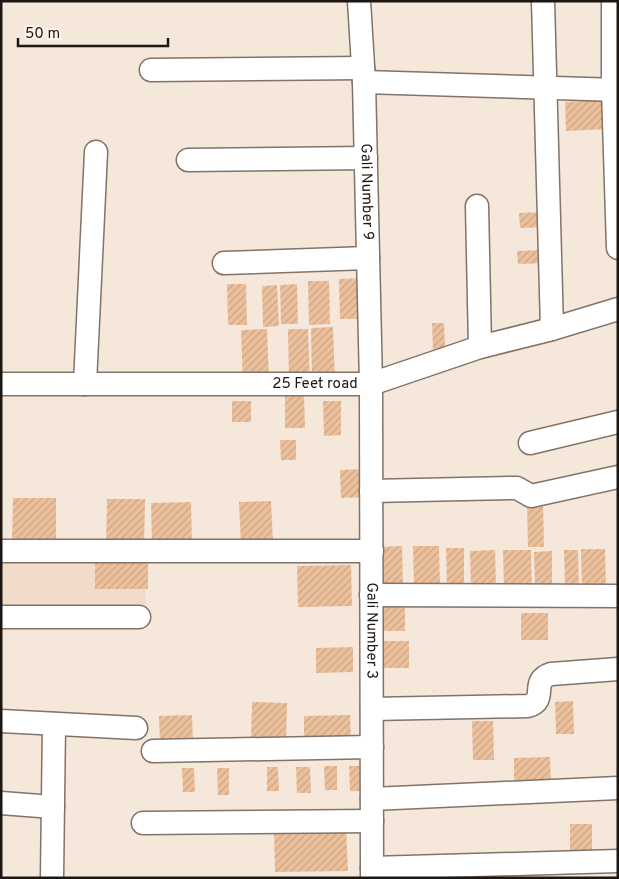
<svg xmlns="http://www.w3.org/2000/svg" width="619" height="879" font-family="Overpass,sans-serif">
<style>
.built{fill:#f1dbc9}
.building{fill:url(#building-hatch)}
.lines{fill:none;stroke-linecap:round;stroke-linejoin:round}
.minor-casing{stroke:#817368;stroke-width:25}
.minor{stroke:#fff;stroke-width:22}
.labels{text-anchor:middle;dominant-baseline:central;stroke-width:4.5;stroke-linejoin:round;paint-order:stroke}
.street-label{font-size:15px;fill:#1c1713;stroke:#fff5ee}
</style>
<defs>
<pattern id="building-hatch" width="6" height="6" patternUnits="userSpaceOnUse" patternTransform="scale(1.25)"><rect width="6" height="6" fill="#edc09c"/><path d="M-1 1l2-2M0 6l6-6M5 7l2-2" fill="none" stroke="#cba486"/></pattern>
</defs>
<rect width="100%" height="100%" fill="#f6e7db"/>
<!-- built -->
<path class="built" d="M1 540H144L146 616 1 614Z"/>
<!-- building -->
<g class="building">
<path d="M606 100 607 129 566 131 565 102Z"/>
<path d="M546 212 547 227 520 228 519 213Z"/>
<path d="M546 250V263L518 264 517 251Z"/>
<path d="M365 278 366 319H340L339 279Z"/>
<path d="M308 281H329L330 324 309 325Z"/>
<path d="M227 284H246L247 325H228Z"/>
<path d="M297 284 298 324H281L280 285Z"/>
<path d="M277 285 279 326 263 327 262 286Z"/>
<path d="M432 323H444L445 350H433Z"/>
<path d="M333 327 335 382 312 383 311 328Z"/>
<path d="M267 329 269 382 243 383 241 330Z"/>
<path d="M288 329H308L310 383H289Z"/>
<path d="M285 396H304L305 428H285Z"/>
<rect x="232" y="401" width="19" height="21"/>
<path d="M323 401H341V435L324 436Z"/>
<path d="M280 440H296V460H281Z"/>
<path d="M367 469 368 497 341 498 340 470Z"/>
<path d="M13 498H56V545H12Z"/>
<path d="M107 499H145L144 547H106Z"/>
<path d="M271 501 273 542 241 543 239 502Z"/>
<path d="M191 502 192 546H152L151 503Z"/>
<path d="M527 502H543L544 547H528Z"/>
<path d="M402 546 403 587H376L375 547Z"/>
<path d="M413 546H439L440 588 414 589Z"/>
<path d="M446 548H464V589H447Z"/>
<path d="M581 549H605L606 589H582Z"/>
<path d="M495 550 496 587 471 588 470 551Z"/>
<path d="M503 550H531L532 591 504 592Z"/>
<path d="M564 550H578L579 589H565Z"/>
<path d="M552 551V587L535 588 534 552Z"/>
<rect x="95" y="557" width="53" height="32"/>
<path d="M351 565 352 606 298 607 297 566Z"/>
<rect x="376" y="607" width="29" height="24"/>
<rect x="521" y="613" width="27" height="27"/>
<rect x="376" y="641" width="33" height="27"/>
<path d="M353 647V672L316 673V648Z"/>
<path d="M573 701 574 734H556L555 702Z"/>
<path d="M252 702 287 703 286 743 251 742Z"/>
<path d="M192 715 193 744 160 745 159 716Z"/>
<path d="M350 715 351 742 304 743V716Z"/>
<path d="M472 721H493L494 760H473Z"/>
<path d="M550 757 551 786 514 787V758Z"/>
<path d="M324 766H337V790H325Z"/>
<path d="M349 766H367L368 791H350Z"/>
<path d="M267 767H278L279 791H267Z"/>
<path d="M296 767H310L311 793H297Z"/>
<path d="M182 768H194L195 792H183Z"/>
<path d="M217 768H229V795H218Z"/>
<rect x="570" y="824" width="22" height="35"/>
<path d="M346 829 348 871 275 872 274 831Z"/>
</g>
<g class="lines">
<!-- minor casing -->
<g class="minor-casing">
<g id="minor">
<path id="s1" d="M359 1 364 82 371 384 372 878"/>
<path d="M543 1 552 329"/>
<path d="M613 1V90L618 248"/>
<path d="M151 70 363 68"/>
<path d="M364 82 618 90"/>
<path d="M188 160 366 158"/>
<path d="M477 206 480 347"/>
<path d="M224 263 368 258"/>
<path id="s2" d="M1 384H371L480 347 552 329 618 309"/>
<path d="M85 384 96 152"/>
<path d="M530 443 618 422"/>
<path d="M371 491 510 488H517L531 496 618 477"/>
<path d="M1 551H372"/>
<path d="M371 595 618 596"/>
<path d="M1 617H139"/>
<path d="M372 709 528 706C549 700 529 681 551 674L618 669"/>
<path d="M1 721 136 728"/>
<path d="M153 751 372 747"/>
<path d="M372 799 618 788"/>
<path d="M1 803 53 807"/>
<path d="M143 823 372 821"/>
<path d="M372 868 618 861"/>
<path d="M52 878 54 724"/>
</g>
</g>
<!-- minor -->
<use href="#minor" class="minor"/>
</g>
<g class="labels">
<!-- street labels -->
<g class="street-label">
<text stroke="none"><textPath href="#s1" startOffset="191">Gali Number 9</textPath></text>
<text stroke="none"><textPath href="#s2" startOffset="314">25 Feet road</textPath></text>
<text stroke="none"><textPath href="#s1" startOffset="630">Gali Number 3</textPath></text>
</g>
</g>
<!-- border -->
<rect width="619" height="879" fill="none" stroke="#1c1713" stroke-width="5"/>
<!-- scale -->
<path d="M18 38v8h150v-8" fill="none" stroke="#1c1713" stroke-width="2.5"/>
<text x="25" y="38" font-size="15" fill="#1c1713" stroke="#fff5ee" stroke-width="4" paint-order="stroke">50 m</text>
</svg>
